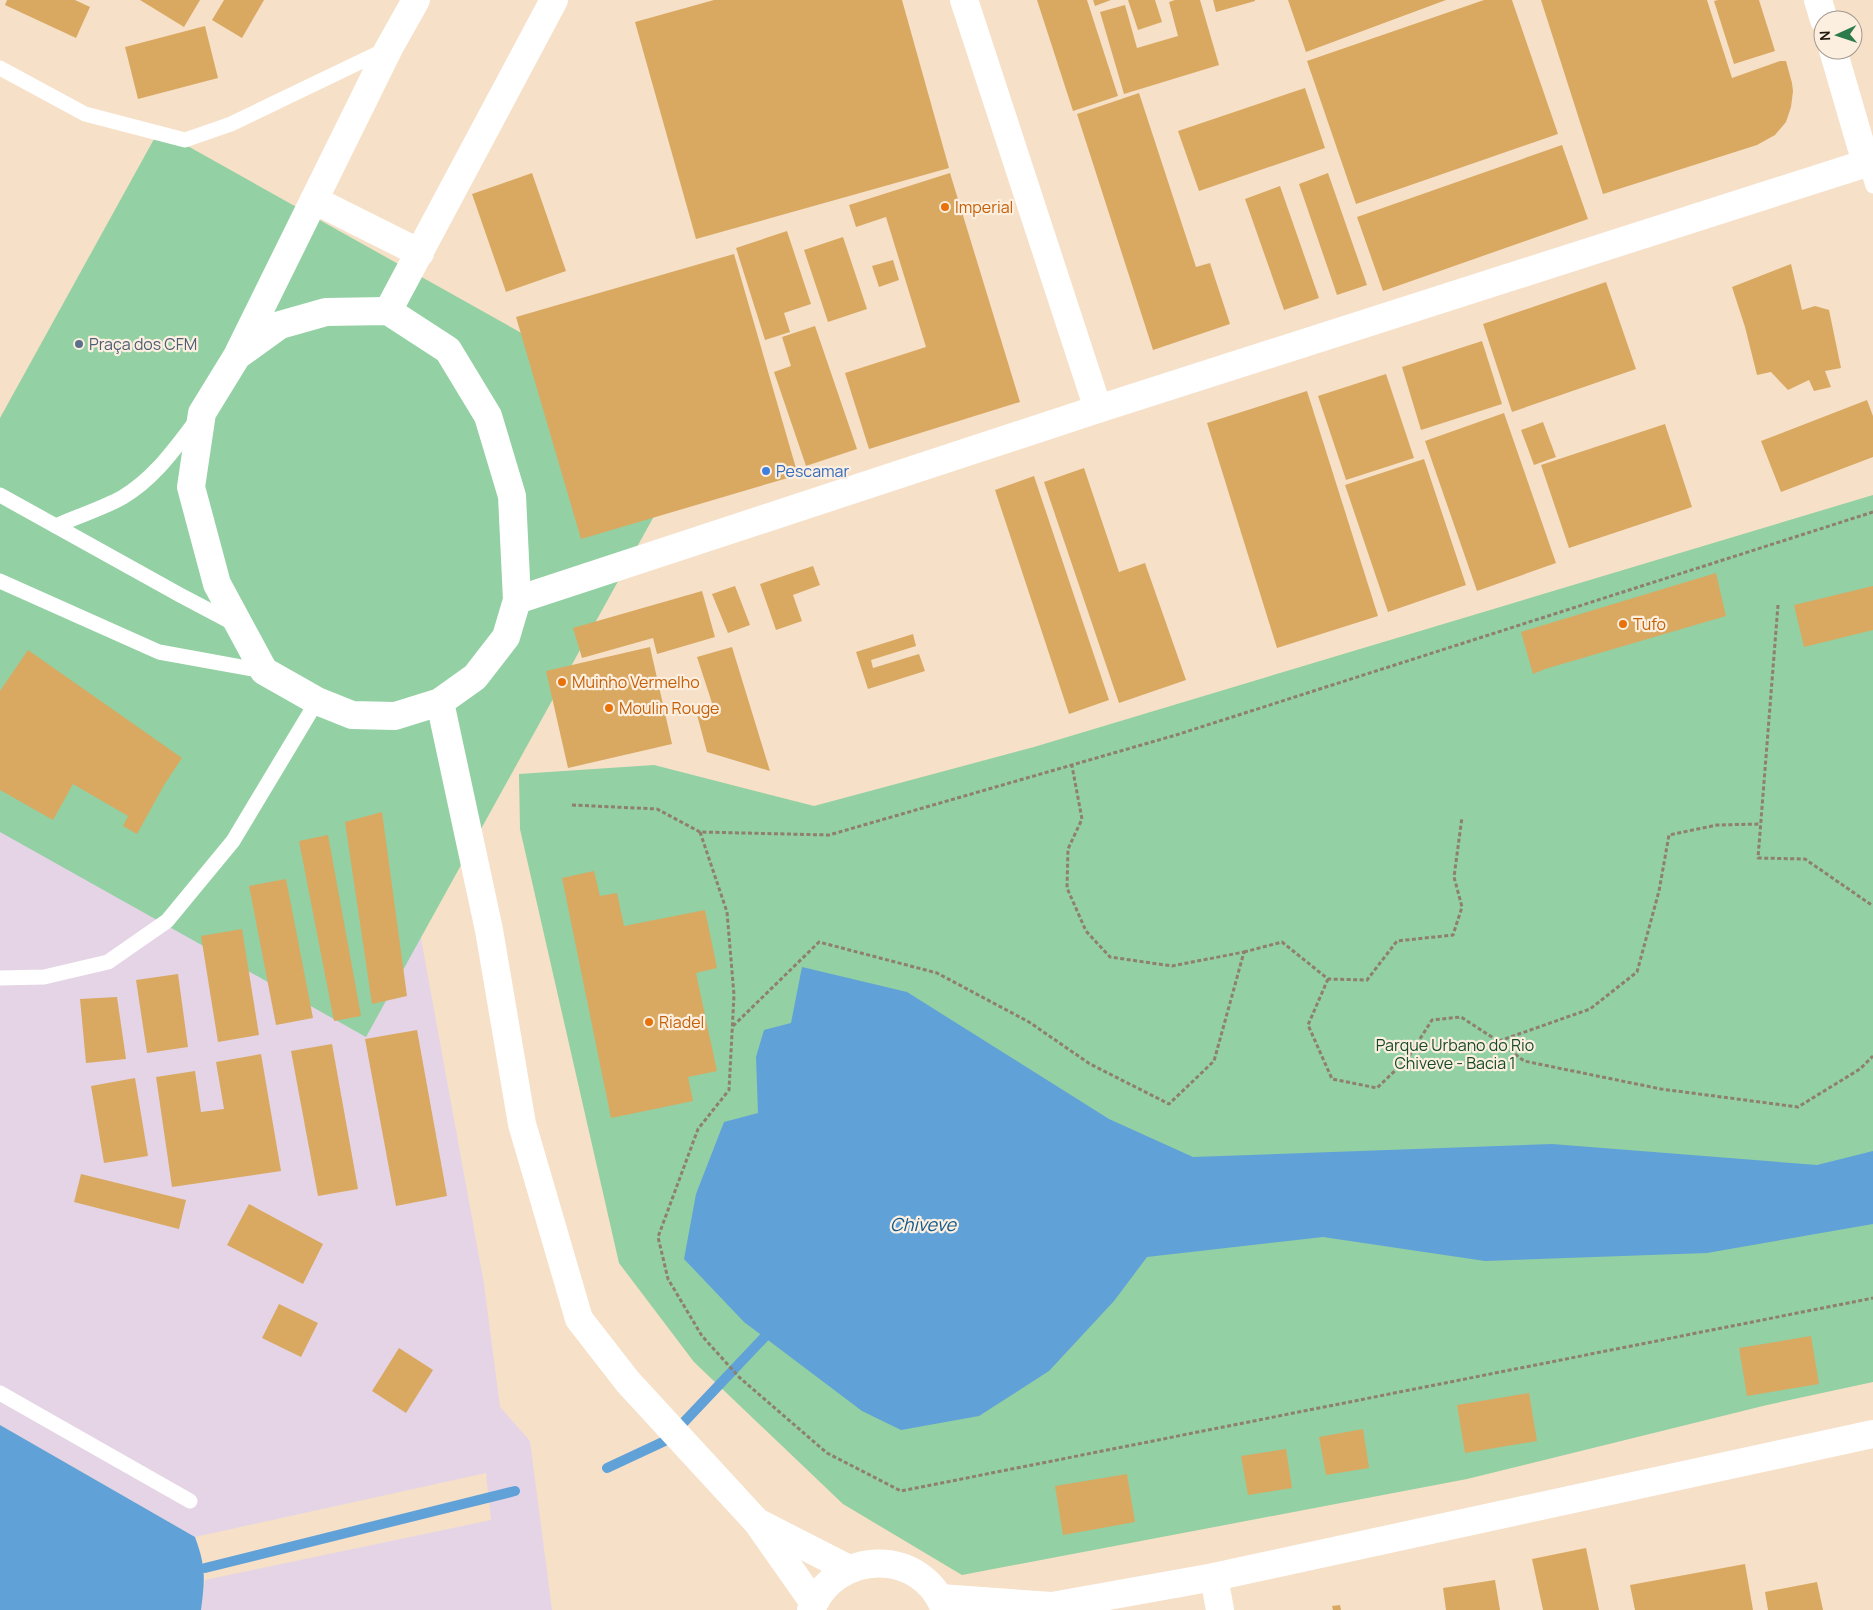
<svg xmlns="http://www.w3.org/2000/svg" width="1873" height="1610" font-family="Manrope,sans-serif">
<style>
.industrial{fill:#e4d4e6}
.green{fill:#93d0a3}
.water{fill:#60a1d8}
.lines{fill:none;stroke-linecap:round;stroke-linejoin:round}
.stream{stroke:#60a1d8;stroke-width:10}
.building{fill:#d9a962}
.path{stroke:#8e7f6f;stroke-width:3;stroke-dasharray:4 2.5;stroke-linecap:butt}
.service{stroke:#fff;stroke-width:15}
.minor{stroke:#fff;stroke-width:28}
.tertiary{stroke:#fff;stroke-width:28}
.food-dot{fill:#e8710a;stroke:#fcefe0;stroke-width:2}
.service-dot{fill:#5c6f8a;stroke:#fcefe0;stroke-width:2}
.shop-dot{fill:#3f7fe0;stroke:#fcefe0;stroke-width:2}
.labels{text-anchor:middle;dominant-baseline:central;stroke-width:4.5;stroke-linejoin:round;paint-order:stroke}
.food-label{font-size:16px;fill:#c56008;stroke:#fcefe0;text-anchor:start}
.service-label{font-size:16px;fill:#4e5e75;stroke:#fcefe0;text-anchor:start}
.shop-label{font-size:16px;fill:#366cbe;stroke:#fcefe0;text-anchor:start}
.park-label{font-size:16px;fill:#164b29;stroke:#fcefe0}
.water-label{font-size:18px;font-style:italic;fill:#0e588c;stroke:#fcefe0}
</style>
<rect width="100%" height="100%" fill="#f6e0c8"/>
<!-- industrial -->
<path class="industrial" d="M0 613 391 774 484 1284 500 1407 530 1441 552 1610H201L205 1580 491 1520 486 1473 195 1537 0 1425Z"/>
<!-- green -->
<g class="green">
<path d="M159 130 700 433 366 1037 0 832V418Z"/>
<path d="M1873 495V1382L1767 1405 1467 1479 962 1575 843 1504 694 1362 619 1263 520 829 519 774 654 765 814 806 1034 747Z"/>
</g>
<!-- water -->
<g class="water">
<path d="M802 967 907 992 1109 1119 1193 1157 1552 1144 1817 1165 1873 1151V1224L1707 1253 1485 1261 1323 1237 1147 1257 1114 1301 1049 1371 979 1416 901 1430 862 1411 744 1322 684 1259 696 1194 724 1122 758 1113 756 1057 764 1030 791 1023Z"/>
<path d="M0 1425 195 1537C206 1567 205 1579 201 1610H0Z"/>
</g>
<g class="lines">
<!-- stream -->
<g class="stream">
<path d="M607 1468 667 1440 773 1328"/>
<path d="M205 1568 515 1491"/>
</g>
</g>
<!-- building -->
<g class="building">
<path d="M7 0H75L90 7 76 38 5 5Z"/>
<path d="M140 0H200L184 27Z"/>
<path d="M224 0H264L242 38 212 20Z"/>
<path d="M714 0H902L949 168 696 239 635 22Z"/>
<path d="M1037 0H1087L1118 96 1073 111Z"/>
<path d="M1093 0H1111L1095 6Z"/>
<path d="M1128 0H1155L1162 22 1138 30Z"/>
<path d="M1175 0H1200L1219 65 1124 94 1100 12 1125 5 1137 48 1178 36 1169 2Z"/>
<path d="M1213 0H1255V1L1216 12Z"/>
<path d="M1288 0H1446L1306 52Z"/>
<path d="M1484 0H1512L1558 134 1356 204 1307 61Z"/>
<path d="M1541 0H1707L1732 78 1780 61H1786L1792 83 1793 91 1791 107 1786 122 1775 135 1757 145 1603 194Z"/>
<path d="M1718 0H1759L1775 51 1734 64 1714 1Z"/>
<path d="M205 26 218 78 138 99 125 47Z"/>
<path d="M1305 88 1325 148 1199 191 1178 131Z"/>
<path d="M1139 93 1196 267 1210 263 1230 324 1153 350 1077 114Z"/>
<path d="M1562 145 1588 219 1383 291 1357 217Z"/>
<path d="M532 173 566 271 506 292 472 194Z"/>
<path d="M950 173 1020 402 869 449 845 373 926 347 886 217 856 227 849 205Z"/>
<path d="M1328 173 1367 285 1337 295 1299 184Z"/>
<path d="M1280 186 1319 298 1284 310 1245 199Z"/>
<path d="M787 231 811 304 784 313 790 332 765 340 736 248Z"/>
<path d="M843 237 867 309 828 322 804 250Z"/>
<path d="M734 254 798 475 581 539 516 317Z"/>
<path d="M893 260 899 280 879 287 872 266Z"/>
<path d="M1791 264 1802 310 1815 306 1829 310 1841 368 1825 371 1831 387 1814 391 1809 380 1788 390 1771 372 1757 375 1745 327 1732 287Z"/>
<path d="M1606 282 1636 369 1512 412 1483 324Z"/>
<path d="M815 326 857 449 806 466 774 372 791 366 782 337Z"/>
<path d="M1482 341 1502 404 1421 430 1402 367Z"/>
<path d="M1386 374 1414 458 1346 480 1318 396Z"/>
<path d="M1307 391 1378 616 1277 648 1207 423Z"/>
<path d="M1867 400 1873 416V457L1781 492 1761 441Z"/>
<path d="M1504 413 1556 563 1477 591 1425 441Z"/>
<path d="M1543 422 1556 457 1534 465 1521 430Z"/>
<path d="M1665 424 1692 507 1569 548 1541 465Z"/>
<path d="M1424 459 1466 585 1388 612 1345 485Z"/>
<path d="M1084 468 1119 572 1145 563 1186 680 1119 703 1044 482Z"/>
<path d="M1034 476 1109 700 1069 714 995 490Z"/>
<path d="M813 566 820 585 793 595 802 621 776 630 760 584Z"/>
<path d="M1716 573 1726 616 1545 669 1533 674 1521 632Z"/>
<path d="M735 586 750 625 728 633 712 594Z"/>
<path d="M1873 586V630L1804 647 1794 605Z"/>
<path d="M702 591 715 637 657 654 653 638 582 658 573 628Z"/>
<path d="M913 634 916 646 871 660 873 668 919 654 925 671 868 689 856 652Z"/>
<path d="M650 647 672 744 568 768 546 671Z"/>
<path d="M732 647 770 771 707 752 696 711 713 706 697 657Z"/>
<path d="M28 650 182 758 164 785 137 834 123 826 128 816 73 784 53 820 0 790V691Z"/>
<path d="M382 812 407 996 372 1004 345 822Z"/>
<path d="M328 835 361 1016 334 1021 299 841Z"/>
<path d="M594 871 600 896 617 893 624 926 705 910 717 968 696 973 717 1071 688 1077 693 1101 611 1118 562 878Z"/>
<path d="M286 879 313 1018 276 1025 249 886Z"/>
<path d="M242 929 259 1035 218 1042 201 936Z"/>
<path d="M178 974 188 1047 147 1053 136 980Z"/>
<path d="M117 997 126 1059 86 1063 80 999Z"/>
<path d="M417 1030 447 1196 396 1206 365 1039Z"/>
<path d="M332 1044 358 1189 318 1196 291 1051Z"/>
<path d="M261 1054 281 1171 172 1187 156 1077 195 1071 201 1112 224 1109 216 1062Z"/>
<path d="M135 1078 148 1156 104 1163 91 1086Z"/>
<path d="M81 1174 186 1200 179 1229 74 1202Z"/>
<path d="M249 1204 323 1244 303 1284 227 1245Z"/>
<path d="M279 1304 318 1323 301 1357 262 1338Z"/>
<path d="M1811 1336 1819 1384 1747 1396 1739 1348Z"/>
<path d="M399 1348 433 1370 406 1413 372 1391Z"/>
<path d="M1529 1393 1537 1441 1465 1453 1457 1405Z"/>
<path d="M1363 1429 1369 1468 1326 1475 1319 1437Z"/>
<path d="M1286 1449 1292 1488 1248 1495 1241 1456Z"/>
<path d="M1127 1474 1135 1522 1063 1535 1055 1486Z"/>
<path d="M1586 1548 1599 1610H1543L1532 1559Z"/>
<path d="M1745 1564 1753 1610H1635L1630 1585Z"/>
<path d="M1495 1580 1500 1610H1446L1443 1588Z"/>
<path d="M1817 1582 1823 1610H1768L1765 1592Z"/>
<path d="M1340 1605 1341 1610H1333L1332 1606Z"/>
</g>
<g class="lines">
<!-- path -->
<g class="path">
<path d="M1873 512 1176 735 829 835 700 832 727 912 734 995 729 1090 698 1129 658 1237 668 1279 702 1336 740 1378 827 1453 901 1491 1873 1298"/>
<path d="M1778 605 1758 858 1805 859 1873 906"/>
<path d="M572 805 657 809 700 832"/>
<path d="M1244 952 1282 942 1328 979 1367 980 1397 941 1453 935 1462 907 1454 877 1462 817"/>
<path d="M1328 979 1308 1025 1332 1079 1377 1088 1407 1059 1432 1020 1461 1017 1498 1041 1524 1061 1661 1089 1798 1107 1860 1069 1873 1056"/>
<path d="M733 1026 819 942 937 973 1029 1022 1090 1064 1169 1104 1214 1061 1244 952 1172 966 1110 957 1086 931 1067 888 1068 849 1082 819 1072 766"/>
<path d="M1499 1041 1590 1009 1637 972 1659 891 1669 835 1717 825 1761 824"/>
</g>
<!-- service -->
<g class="service">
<path d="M0 68 85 114 185 140 231 124 387 49"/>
<path d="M1866 163 1873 186"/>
<path d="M0 495 180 595 235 624"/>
<path d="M56 526C77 516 102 509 123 497 155 478 175 448 197 420"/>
<path d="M0 581 159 652 264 671"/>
<path d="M0 978 44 977 108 962 167 921 233 841 317 701"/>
<path d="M0 1393 190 1501"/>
</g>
<!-- minor -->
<g class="minor">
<path d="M964 0 1098 409"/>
<path d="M1818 0 1824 20"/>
<path d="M1833 50 1866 163"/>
<path d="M517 600 1098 409 1873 161"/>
<path d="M440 702 489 930 522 1124 579 1319 628 1382 757 1522 814 1603"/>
<path d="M761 1524 849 1569"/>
<path d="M1214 1577 1220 1610"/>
<path d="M940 1598 1052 1606"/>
<path d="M811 1610C835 1549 922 1547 945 1610"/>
<path d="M1045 1610 1052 1606 1214 1577 1873 1434"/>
</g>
<!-- tertiary -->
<g class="tertiary">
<path d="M314 200 420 253"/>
<path d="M388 311 448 350 488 416 512 496 517 600 506 637 475 677 440 702 395 716 352 715 317 701 264 671 217 584 191 487 202 413 237 356 280 325 326 312Z"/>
<path d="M388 311 554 0"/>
<path d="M239 352 389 48 416 0"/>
</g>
</g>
<!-- markers -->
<g class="food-dot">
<circle cx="945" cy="207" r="5"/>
<circle cx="1623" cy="624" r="5"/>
<circle cx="562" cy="682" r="5"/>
<circle cx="609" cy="708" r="5"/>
<circle cx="649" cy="1022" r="5"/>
</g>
<circle class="service-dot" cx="79" cy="344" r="5"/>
<circle class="shop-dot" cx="766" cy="471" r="5"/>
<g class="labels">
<!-- food labels -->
<g class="food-label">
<text x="955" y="207">Imperial</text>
<text x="1633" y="624">Tufo</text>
<text x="572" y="682">Muinho Vermelho</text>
<text x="619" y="708">Moulin Rouge</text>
<text x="659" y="1022">Riadel</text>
</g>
<!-- service labels -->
<g class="service-label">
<text x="89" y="344">Praça dos CFM</text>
</g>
<!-- shop labels -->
<g class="shop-label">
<text x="776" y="471">Pescamar</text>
</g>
<!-- park labels -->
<g class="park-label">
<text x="1455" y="1045">Parque Urbano do Rio<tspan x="1455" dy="18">Chiveve - Bacia 1</tspan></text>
</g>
<!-- water labels -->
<g class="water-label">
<text x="923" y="1224">Chiveve</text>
</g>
</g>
<!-- north arrow -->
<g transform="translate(1838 35) rotate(267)"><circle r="24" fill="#fcefe0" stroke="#a4998d"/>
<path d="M0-4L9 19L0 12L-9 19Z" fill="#2c7b4b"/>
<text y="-8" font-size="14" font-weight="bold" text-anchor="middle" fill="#201910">N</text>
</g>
</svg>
